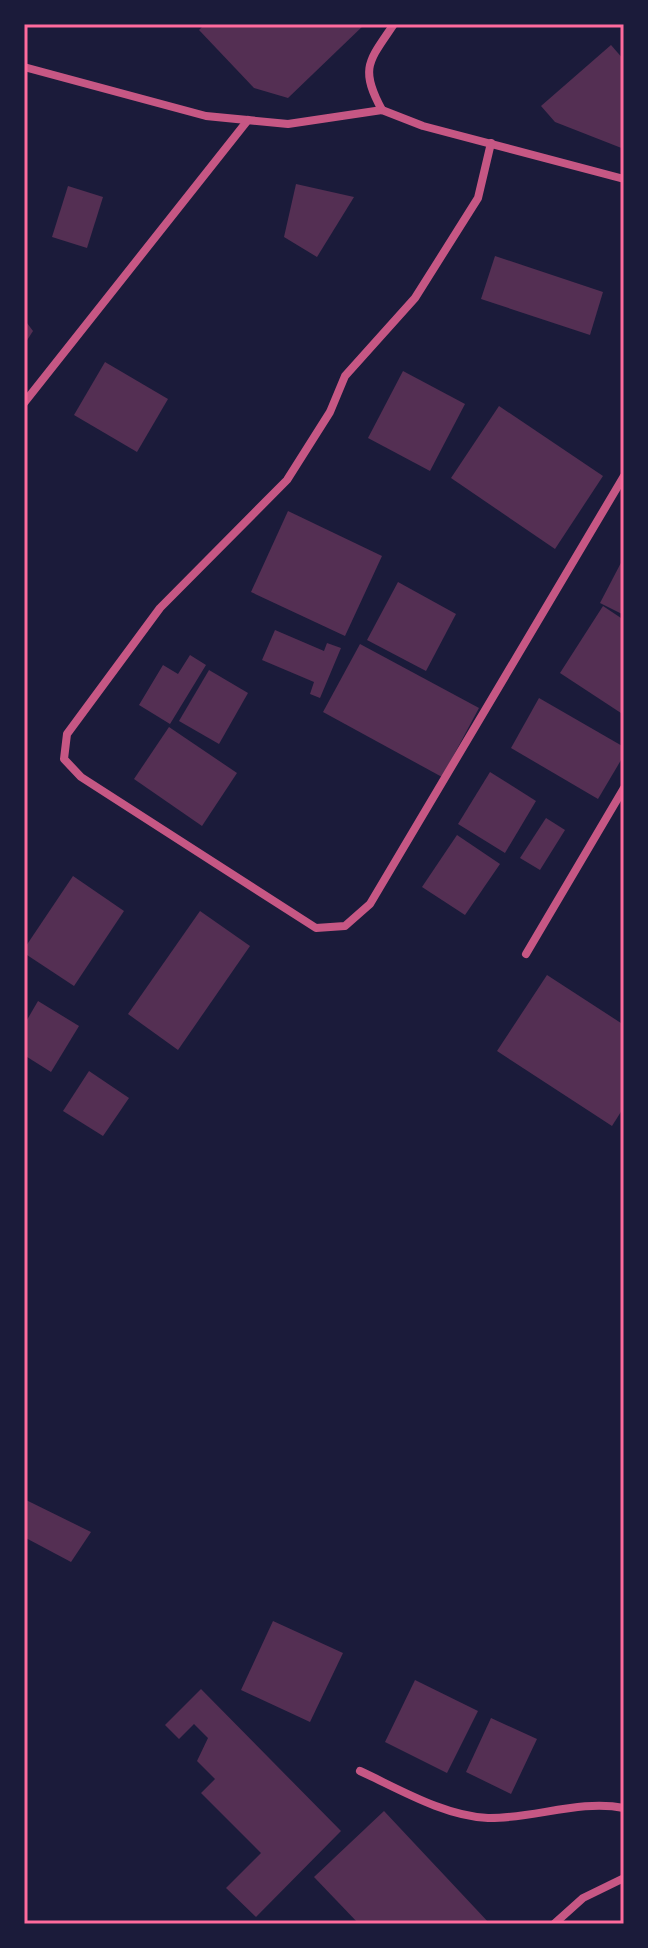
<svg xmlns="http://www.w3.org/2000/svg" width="648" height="1948" font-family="'Open Sans',sans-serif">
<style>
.building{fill:#542f53}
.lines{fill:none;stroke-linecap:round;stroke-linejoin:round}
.minor{stroke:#c65784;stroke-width:8}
.neatline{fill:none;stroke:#ff6b9d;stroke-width:3}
</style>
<rect width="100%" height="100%" fill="#1b1b3a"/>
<!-- building -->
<g class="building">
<path d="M205 24H365L288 98 254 88 199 30Z"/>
<path d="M611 45 624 60V149L555 122 541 106Z"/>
<path d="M296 184 354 197 317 257 284 237Z"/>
<path d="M68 186 103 197 87 248 52 237Z"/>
<path d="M495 256 603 292 590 335 481 299Z"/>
<path d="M24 319 33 331 24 345Z"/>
<path d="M105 362 168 399 137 452 74 415Z"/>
<path d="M403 371 465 404 430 471 368 438Z"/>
<path d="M499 406 603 476 555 549 451 478Z"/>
<path d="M288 511 382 556 345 636 251 592Z"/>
<path d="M624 557V615L600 603Z"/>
<path d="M398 582 456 614 426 671 367 640Z"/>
<path d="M603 606 624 620V715L560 673Z"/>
<path d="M275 630 324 651 327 643 341 648 320 698 310 694 314 682 262 660Z"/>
<path d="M360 644 479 708 442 777 323 712Z"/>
<path d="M190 655 206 665 170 724 139 705 163 665 178 674Z"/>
<path d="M209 670 248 693 219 744 179 721Z"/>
<path d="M539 698 624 747V755L598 799 511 748Z"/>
<path d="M169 727 237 773 202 826 134 779Z"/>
<path d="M490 772 536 801 505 853 458 824Z"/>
<path d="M546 818 565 830 540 870 520 858Z"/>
<path d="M457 835 500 864 465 915 422 887Z"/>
<path d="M73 876 124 911 74 986 24 953V949Z"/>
<path d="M200 911 250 946 178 1050 128 1014Z"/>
<path d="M547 975 624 1025V1107L612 1126 497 1051Z"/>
<path d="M38 1001 79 1026 51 1072 24 1055V1025Z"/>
<path d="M89 1071 129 1098 103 1136 63 1111Z"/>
<path d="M24 1499 91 1532 71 1562 24 1537Z"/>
<path d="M273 1621 343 1653 310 1722 241 1690Z"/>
<path d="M415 1680 478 1711 447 1773 385 1742Z"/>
<path d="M201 1689 341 1831 256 1917 226 1888 261 1853 201 1793 215 1779 197 1761 208 1738 194 1724 179 1739 165 1725Z"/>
<path d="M491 1718 537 1739 511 1794 466 1772Z"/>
<path d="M384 1811 490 1924H359L314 1877Z"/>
</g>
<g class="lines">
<!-- minor -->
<g class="minor">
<path d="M24 67 206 116 288 124 382 110 423 126 624 179"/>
<path d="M382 110C359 68 369 61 394 24"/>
<path d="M491 143 478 198 415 298 345 376 330 412 287 480 160 608 67 734 64 759 81 777 316 928 345 926 370 904 624 476"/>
<path d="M24 403 248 120"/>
<path d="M526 954 624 788"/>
<path d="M360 1771C399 1789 444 1816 488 1818 533 1819 580 1799 624 1808"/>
<path d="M554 1924 583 1898 624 1878"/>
</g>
</g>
<!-- border -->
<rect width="648" height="1948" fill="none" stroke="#1b1b3a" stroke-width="52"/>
<rect x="26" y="26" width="596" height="1896" class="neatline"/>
</svg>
